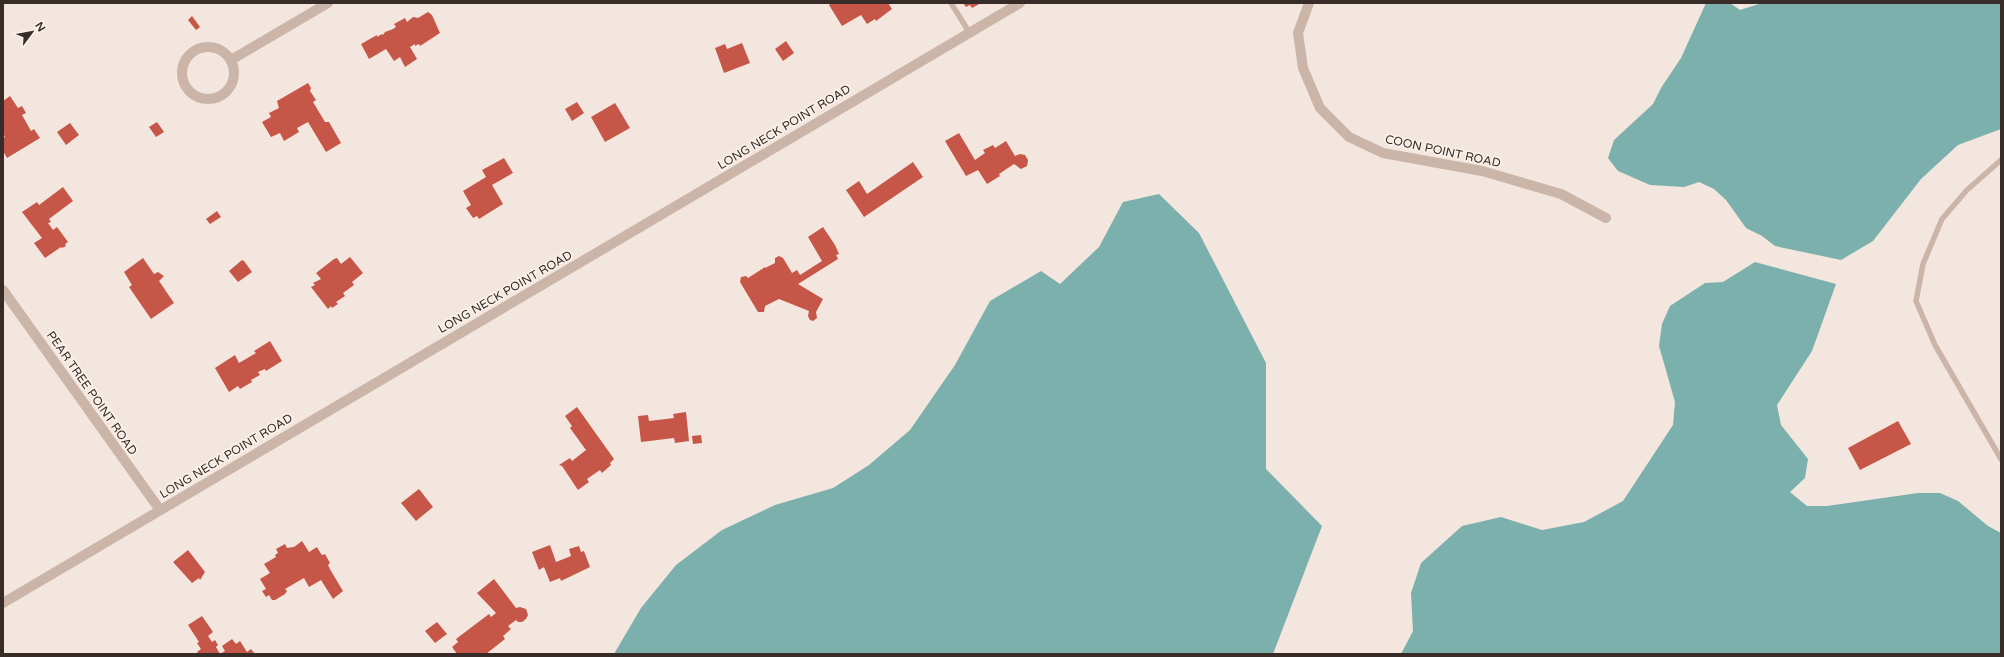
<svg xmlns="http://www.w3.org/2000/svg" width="2004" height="657" font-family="'Varela Round',sans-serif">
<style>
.water{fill:#7cb0ac}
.building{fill:#c65748}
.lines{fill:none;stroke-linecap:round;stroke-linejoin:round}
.lane{stroke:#cbb5a9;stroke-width:5.5}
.street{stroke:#cbb5a9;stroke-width:10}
.labels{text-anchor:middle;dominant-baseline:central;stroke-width:3.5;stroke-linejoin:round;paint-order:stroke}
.street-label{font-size:12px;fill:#382c29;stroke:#faf1ea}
</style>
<rect width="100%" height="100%" fill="#f3e6de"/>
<!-- water -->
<g class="water">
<path d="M1706 3H1730L1740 10 1762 3H2001V129L1958 145 1921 179 1873 241 1841 260 1775 246 1762 236 1746 228 1726 200 1714 189 1699 182 1684 187 1650 185 1618 171 1608 158 1614 140 1653 104 1661 88 1681 58Z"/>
<path d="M1159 194 1199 233 1266 363V469L1322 526 1273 654 874 653 614 654 641 608 676 565 722 530 775 505 833 488 869 465 910 430 955 365 990 301 1041 271 1060 284 1099 247 1123 202Z"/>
<path d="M1755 262 1836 284 1812 351 1777 405 1781 425 1808 459 1805 478 1790 492 1807 506H1827L1918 493H1940L1958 501 1988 526 2001 533V654H1401L1413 631 1411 593 1421 563 1462 526 1501 517 1542 530 1584 522 1623 501 1673 425 1675 402 1659 346 1662 324 1670 306 1705 283 1723 282Z"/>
</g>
<!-- building -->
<g class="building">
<path d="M832 3H888L892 9 876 21 875 19 867 24 861 15 842 26 829 5Z"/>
<path d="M963 3H981L972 8 970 5 966 7Z"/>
<path d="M428 12 432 15 440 33 420 46 419 44 415 46V44L410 47 417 59 405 67 400 57 394 61 386 49 369 59 361 44 377 35V37L382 34 383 35 385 32 393 29 396 27 394 24 405 18 407 22 413 17 418 18Z"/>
<path d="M192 16 200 27 196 30 188 20Z"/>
<path d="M786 41 794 53 783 61 775 49Z"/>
<path d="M742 43 750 63 724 73 715 48 725 44 727 49Z"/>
<path d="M308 83 311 88 310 91 316 100 313 102 325 122H329L341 143 326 152 308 122 297 128 299 132 284 141 280 133 271 137 262 122 271 117 269 113 279 108 277 101Z"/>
<path d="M10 96 18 108 22 106 26 113 22 115 31 131 34 129 40 138 7 158 3 151V138L5 137 3 133V101Z"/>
<path d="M577 102 584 113 572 121 565 109Z"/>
<path d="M615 103 630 128 605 142 591 117Z"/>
<path d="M157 122 164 132 156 137 149 127Z"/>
<path d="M70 123 79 135 66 145 57 132Z"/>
<path d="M959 133 975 160 985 153 983 150 993 145 995 148 1006 141 1015 156 1020 154 1025 155 1028 160 1027 166 1021 169 1014 164 999 174 1000 176 987 184 978 170 966 176 945 141Z"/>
<path d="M504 158 513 173 492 185 503 204 479 219 477 216 473 218 466 208 471 205 463 191 486 177 482 170Z"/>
<path d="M913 162 923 177 864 217 846 190 859 181 867 194Z"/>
<path d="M63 187 73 201 49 219 51 222 48 223 53 230 57 227 68 242 65 244 66 246 62 248 61 247 45 258 34 243 42 238 22 212 37 202 39 205Z"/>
<path d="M217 211 221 217 210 224 206 219Z"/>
<path d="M823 227 835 245 839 254 836 255 838 259 798 284 823 299 816 312 817 318 813 321 810 320 808 316 809 311 779 299 765 306 764 312H758L740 282 741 277 746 276 748 278 765 267V268L775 263V258L779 256 783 258 792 273 797 270 800 275 822 261 808 237Z"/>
<path d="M350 257 363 273 352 282 354 285 343 293 345 296 336 302 338 304 332 308 331 306 328 309 311 287 315 285 313 283 321 279 316 273 334 259 337 258 341 264Z"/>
<path d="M143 258 154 274 158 272 164 276 159 281 174 303 151 319 129 287 132 285 124 272Z"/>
<path d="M242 260 244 261 252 272 238 282 229 271Z"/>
<path d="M270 341 282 361 266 371 265 369 258 372 260 375 251 380 252 382 240 389 238 386 229 392 215 368 235 355 239 363 256 353 254 351Z"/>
<path d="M577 407 614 459 610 463 611 465 602 473 600 470 587 479 589 482 578 490 562 466 559 465 570 458 572 461 586 450 570 428 572 426 565 416Z"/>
<path d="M686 412 689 441 675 443 674 438 641 442 638 416 648 415 649 421 674 418 673 414Z"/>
<path d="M1898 421 1911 444 1860 470 1848 448Z"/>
<path d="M701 435 702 443 693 444 692 436Z"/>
<path d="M419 489 433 507 416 521 401 503Z"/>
<path d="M302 541 309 552 317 547 321 554 323 555 325 554 330 563 328 565 331 571 343 591 333 599 321 580 309 587 304 578 285 589 287 591 285 594 275 600H272L269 595 266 597 262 591 266 589 260 579 270 573 264 564 276 557 275 555 278 553 276 549 285 544 287 548 294 547Z"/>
<path d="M550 545 556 562 571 556 569 549 579 546 581 552 584 551 590 567 561 581 560 578 550 582 544 567 539 570 532 552Z"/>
<path d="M188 550 205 572 200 580 199 578 192 583 173 562Z"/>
<path d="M494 579 516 608 520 607 526 609 528 615 526 619 522 622H518L516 620 508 626 511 629 503 636 505 639 486 654H457L452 647 458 642 456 639 489 614 491 617 496 613 477 593Z"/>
<path d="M202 616 213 632 208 636 212 642 215 640 218 645 216 647 220 654H198L197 652 201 649 197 643 199 642 188 625Z"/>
<path d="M437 622 447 634 435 643 425 631Z"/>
<path d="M232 639 236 644 240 641 247 652 251 649 255 654H220L225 651 222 646Z"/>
</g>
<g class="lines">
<!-- lane -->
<g class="lane">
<path d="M951 3 969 32"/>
<path d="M2001 160 1967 190 1942 219 1923 264 1916 301 1935 345 2001 459"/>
</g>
<!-- street -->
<g class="street">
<path d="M1309 3 1298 33 1303 68 1320 108 1349 137 1383 153 1482 171 1561 194 1606 218"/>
<circle cx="208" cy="73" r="26"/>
<path d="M231 60 328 3"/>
<path d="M3 290 160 510"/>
<path d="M3 603 1020 3"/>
</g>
</g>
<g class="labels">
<!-- street labels -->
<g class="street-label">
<text transform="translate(784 127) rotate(-31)">LONG NECK POINT ROAD</text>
<text transform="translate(1443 151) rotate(12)">COON POINT ROAD</text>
<text transform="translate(505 292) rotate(-30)">LONG NECK POINT ROAD</text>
<text transform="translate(92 393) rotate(55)">PEAR TREE POINT ROAD</text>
<text transform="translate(226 456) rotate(-31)">LONG NECK POINT ROAD</text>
</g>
</g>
<!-- border -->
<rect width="2004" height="657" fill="none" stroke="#382c29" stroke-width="8"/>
<!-- north arrow -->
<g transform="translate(32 32) rotate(58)" stroke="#faf1ea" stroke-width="3" paint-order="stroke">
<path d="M0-3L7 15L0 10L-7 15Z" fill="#382c29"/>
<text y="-6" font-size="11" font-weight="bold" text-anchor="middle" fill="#382c29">N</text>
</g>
</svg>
